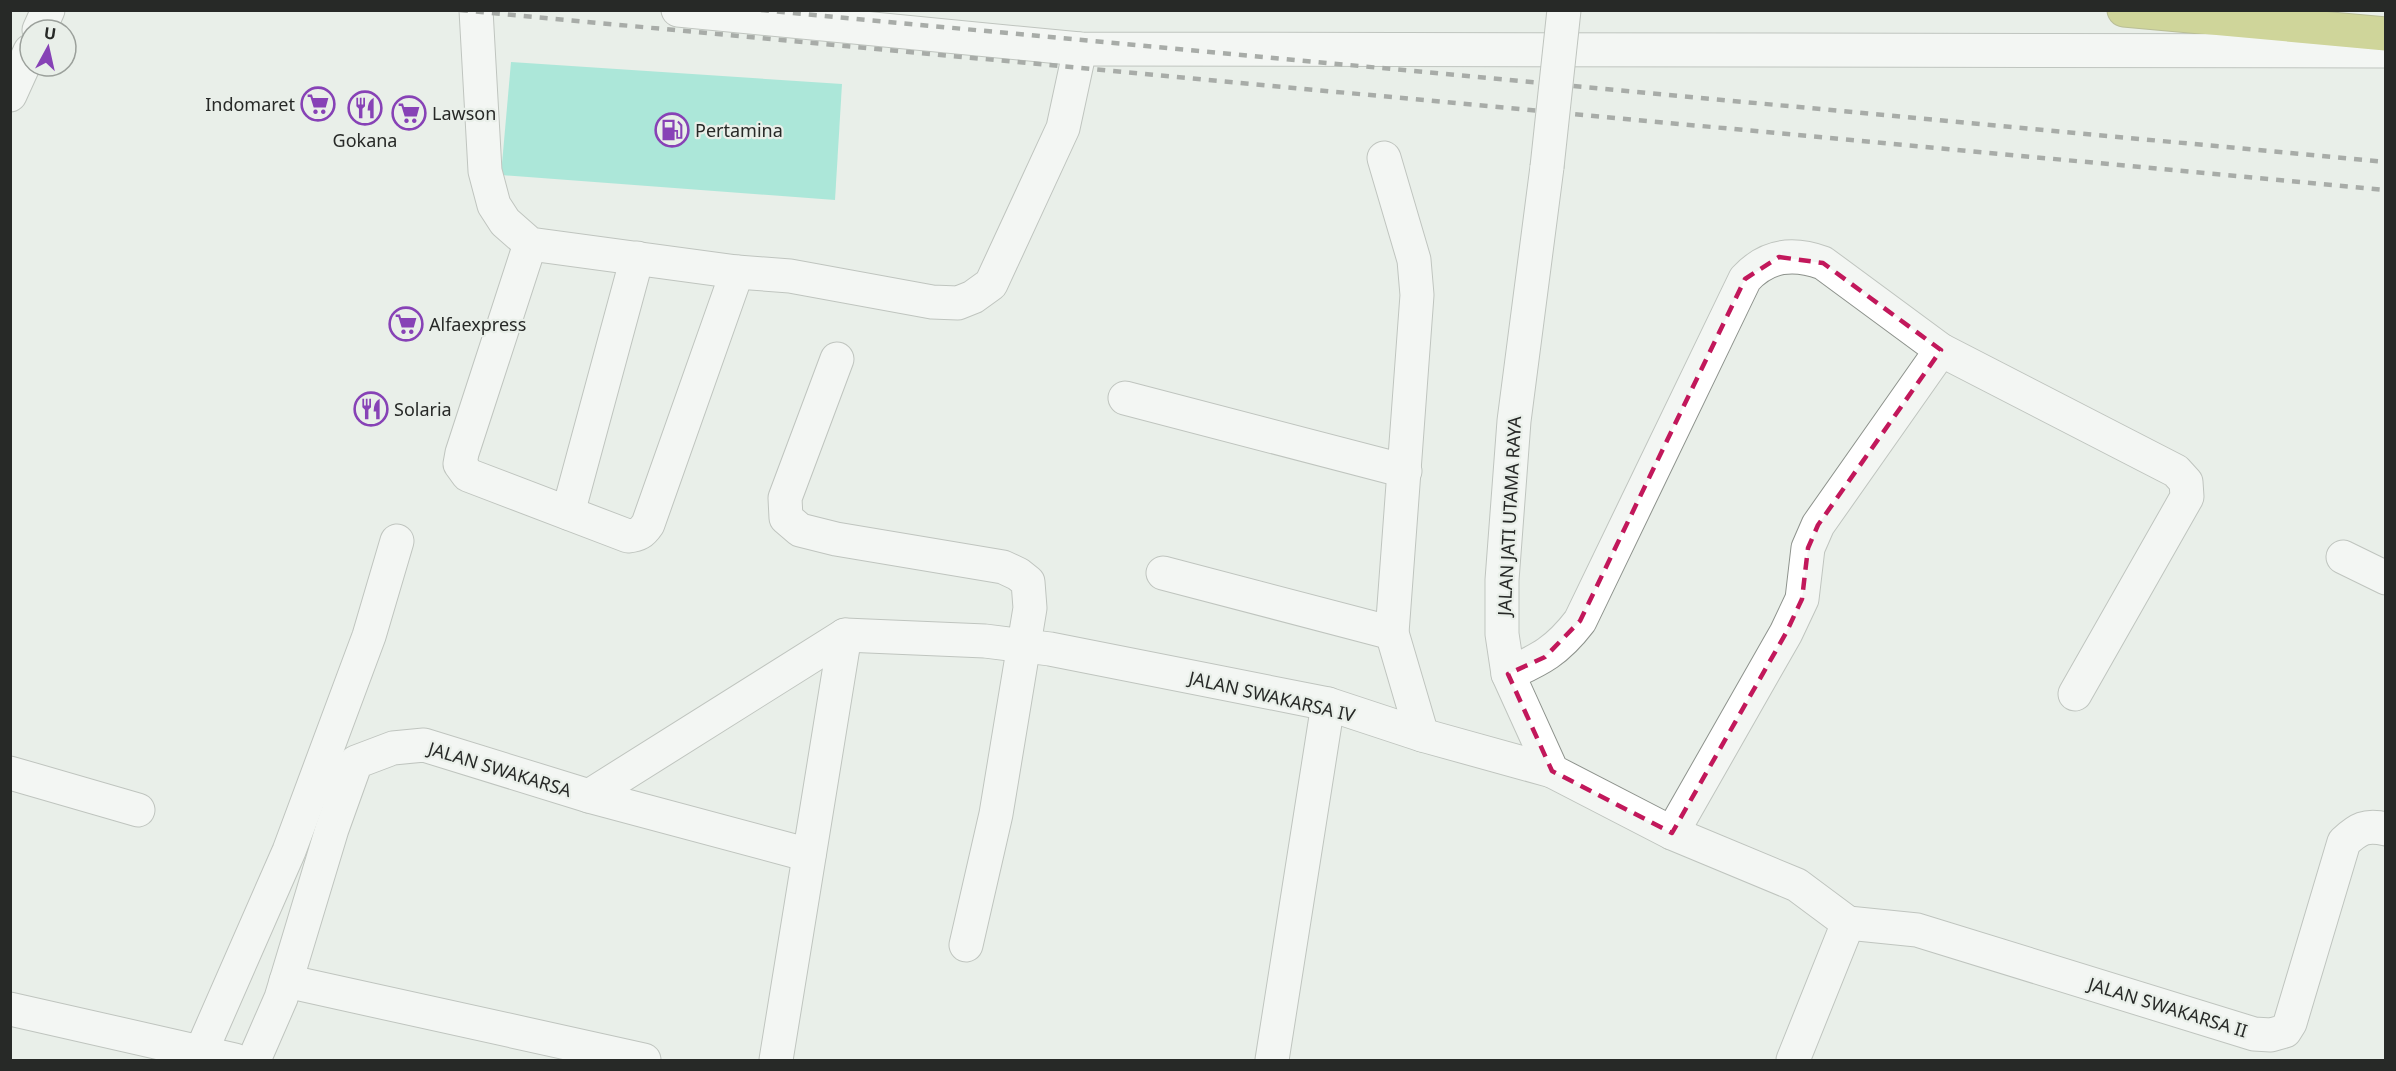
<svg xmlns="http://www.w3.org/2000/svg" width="2396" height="1071" font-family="'Noto Sans',sans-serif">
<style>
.building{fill:#63dec5}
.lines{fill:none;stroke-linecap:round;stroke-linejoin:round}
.minor-casing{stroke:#8d928c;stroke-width:35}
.highway-casing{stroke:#7f8434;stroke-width:35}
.minor{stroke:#fff;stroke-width:33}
.highway{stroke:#afb53b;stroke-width:33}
.rail{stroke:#595c59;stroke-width:4.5;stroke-dasharray:8 8;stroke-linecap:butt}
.minor-bridge-casing{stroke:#8d928c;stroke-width:35;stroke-linecap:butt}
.minor-bridge{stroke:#fff;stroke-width:33}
.marked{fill:none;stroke:#c2185b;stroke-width:4.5;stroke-dasharray:12 8;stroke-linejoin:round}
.labels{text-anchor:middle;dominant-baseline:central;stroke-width:4.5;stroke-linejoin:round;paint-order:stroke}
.poi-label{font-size:18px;fill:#272927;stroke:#e9efe9;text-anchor:start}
.street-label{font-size:18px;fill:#272927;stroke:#e9efe9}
</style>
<rect width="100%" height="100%" fill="#e9efe9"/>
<!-- building -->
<path class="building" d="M511 62 842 84 835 200 501 175Z"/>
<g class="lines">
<!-- minor casing -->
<g class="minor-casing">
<g id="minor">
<path d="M476 10 485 171 494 205 505 222 530 244 737 272 790 276 932 302 958 303 973 297 991 284 1063 128 1080 49"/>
<path d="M678 10 1080 49 2386 51"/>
<path d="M39 30 48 10"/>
<path d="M10 95 30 51"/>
<path d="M1384 158 1414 260 1417 295 1392 633 1422 735"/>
<path d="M1547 167 1514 421 1502 580V634L1508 674 1552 771 1672 833 1797 885 1848 923 1793 1060"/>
<path d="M530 244 462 453 460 464 468 475 628 536C638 535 642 533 648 524L737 272"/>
<path d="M837 359 785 498 786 518 800 530 836 539 1003 567 1018 574 1028 582 1030 608 996 814 966 945"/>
<path d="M1125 398 1405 471"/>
<path d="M568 513 637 258"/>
<path d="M2343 557 2386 578"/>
<path d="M1163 573 1392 633"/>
<path d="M1508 674C1541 659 1557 651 1580 621L1745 279C1767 255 1793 252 1823 263L1941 350 2176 471 2186 482 2187 497 2075 694"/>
<path d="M10 773 138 810"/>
<path d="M589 796 809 855"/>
<path d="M1672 833 1786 633 1802 599 1808 548 1818 525 1941 350"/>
<path d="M1848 923 1917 930 2254 1034 2271 1035 2285 1031 2290 1023 2344 842C2358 829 2366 824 2386 829"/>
<path d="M286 981 644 1060"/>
<path d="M10 1009 235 1060"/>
<path d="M201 1052 289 851 369 636 397 541"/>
<path d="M254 1060 281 998 332 829 356 762 393 748 424 745 589 796 845 635 985 641 1050 649 1328 704 1422 735 1552 771"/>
<path d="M776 1060 845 635"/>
<path d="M1272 1060 1328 704"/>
</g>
</g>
<!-- highway casing -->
<g class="highway-casing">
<path id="highway" d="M2124 10 2386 34"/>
</g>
<!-- minor -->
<use href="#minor" class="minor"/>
<!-- highway -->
<use href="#highway" class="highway"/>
<!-- rail -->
<g class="rail">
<path d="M460 10 2386 190"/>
<path d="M761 10 2386 162"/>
</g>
<!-- minor-bridge casing -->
<g class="minor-bridge-casing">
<path id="minor-bridge" d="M1547 167 1564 10"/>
</g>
<!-- minor-bridge -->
<use href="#minor-bridge" class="minor-bridge"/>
</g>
<!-- marked area -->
<path d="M0 0H2396V1071H0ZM1779 257 1823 263 1941 350 1818 525 1808 548 1802 599 1786 633 1672 833 1552 771 1508 674 1545 657 1580 621 1745 279Z" fill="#e9efe9" fill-opacity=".55" fill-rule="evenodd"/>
<path class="marked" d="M1779 257 1823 263 1941 350 1818 525 1808 548 1802 599 1786 633 1672 833 1552 771 1508 674 1545 657 1580 621 1745 279Z"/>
<!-- icons -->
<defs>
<g id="supermarket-ring" transform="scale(1.725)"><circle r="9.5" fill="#e9efe9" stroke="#8742b6" stroke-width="1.5"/><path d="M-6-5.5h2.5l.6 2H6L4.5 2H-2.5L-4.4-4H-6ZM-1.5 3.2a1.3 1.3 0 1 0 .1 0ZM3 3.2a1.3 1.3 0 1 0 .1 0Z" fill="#8742b6"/></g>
<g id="restaurant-ring" transform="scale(1.725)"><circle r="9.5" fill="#e9efe9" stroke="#8742b6" stroke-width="1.5"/><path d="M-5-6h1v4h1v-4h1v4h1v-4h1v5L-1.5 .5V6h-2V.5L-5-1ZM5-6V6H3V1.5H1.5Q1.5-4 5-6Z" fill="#8742b6"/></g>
<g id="fuel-ring" transform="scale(1.725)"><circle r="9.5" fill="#e9efe9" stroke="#8742b6" stroke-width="1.5"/><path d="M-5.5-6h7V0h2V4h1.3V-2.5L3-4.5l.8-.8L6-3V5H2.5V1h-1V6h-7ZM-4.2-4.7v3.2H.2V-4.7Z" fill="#8742b6"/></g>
</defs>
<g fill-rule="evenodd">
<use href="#supermarket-ring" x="318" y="104"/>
<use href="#restaurant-ring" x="365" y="108"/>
<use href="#supermarket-ring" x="409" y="113"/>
<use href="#fuel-ring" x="672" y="130"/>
<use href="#supermarket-ring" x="406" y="324"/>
<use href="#restaurant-ring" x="371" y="409"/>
</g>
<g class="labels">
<!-- poi labels -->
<g class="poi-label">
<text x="295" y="104" text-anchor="end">Indomaret</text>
<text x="432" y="113">Lawson</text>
<text x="695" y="130">Pertamina</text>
<text x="365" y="140" text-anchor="middle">Gokana</text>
<text x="429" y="324">Alfaexpress</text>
<text x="394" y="409">Solaria</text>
</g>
<!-- street labels -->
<g class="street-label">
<text transform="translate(1509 516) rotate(-87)">JALAN JATI UTAMA RAYA</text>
<text transform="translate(1272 696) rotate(13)">JALAN SWAKARSA IV</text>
<text transform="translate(500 769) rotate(17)">JALAN SWAKARSA</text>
<text transform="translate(2168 1007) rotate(17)">JALAN SWAKARSA II</text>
</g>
</g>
<!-- border -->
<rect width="2396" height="1071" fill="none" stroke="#272927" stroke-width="24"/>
<!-- north arrow -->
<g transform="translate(48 48) rotate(8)"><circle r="28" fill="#e9efe9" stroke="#9ba09b" stroke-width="1.5"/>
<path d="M0-4.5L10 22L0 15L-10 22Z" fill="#8742b6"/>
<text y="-9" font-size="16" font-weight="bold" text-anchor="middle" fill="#272927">U</text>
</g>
</svg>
